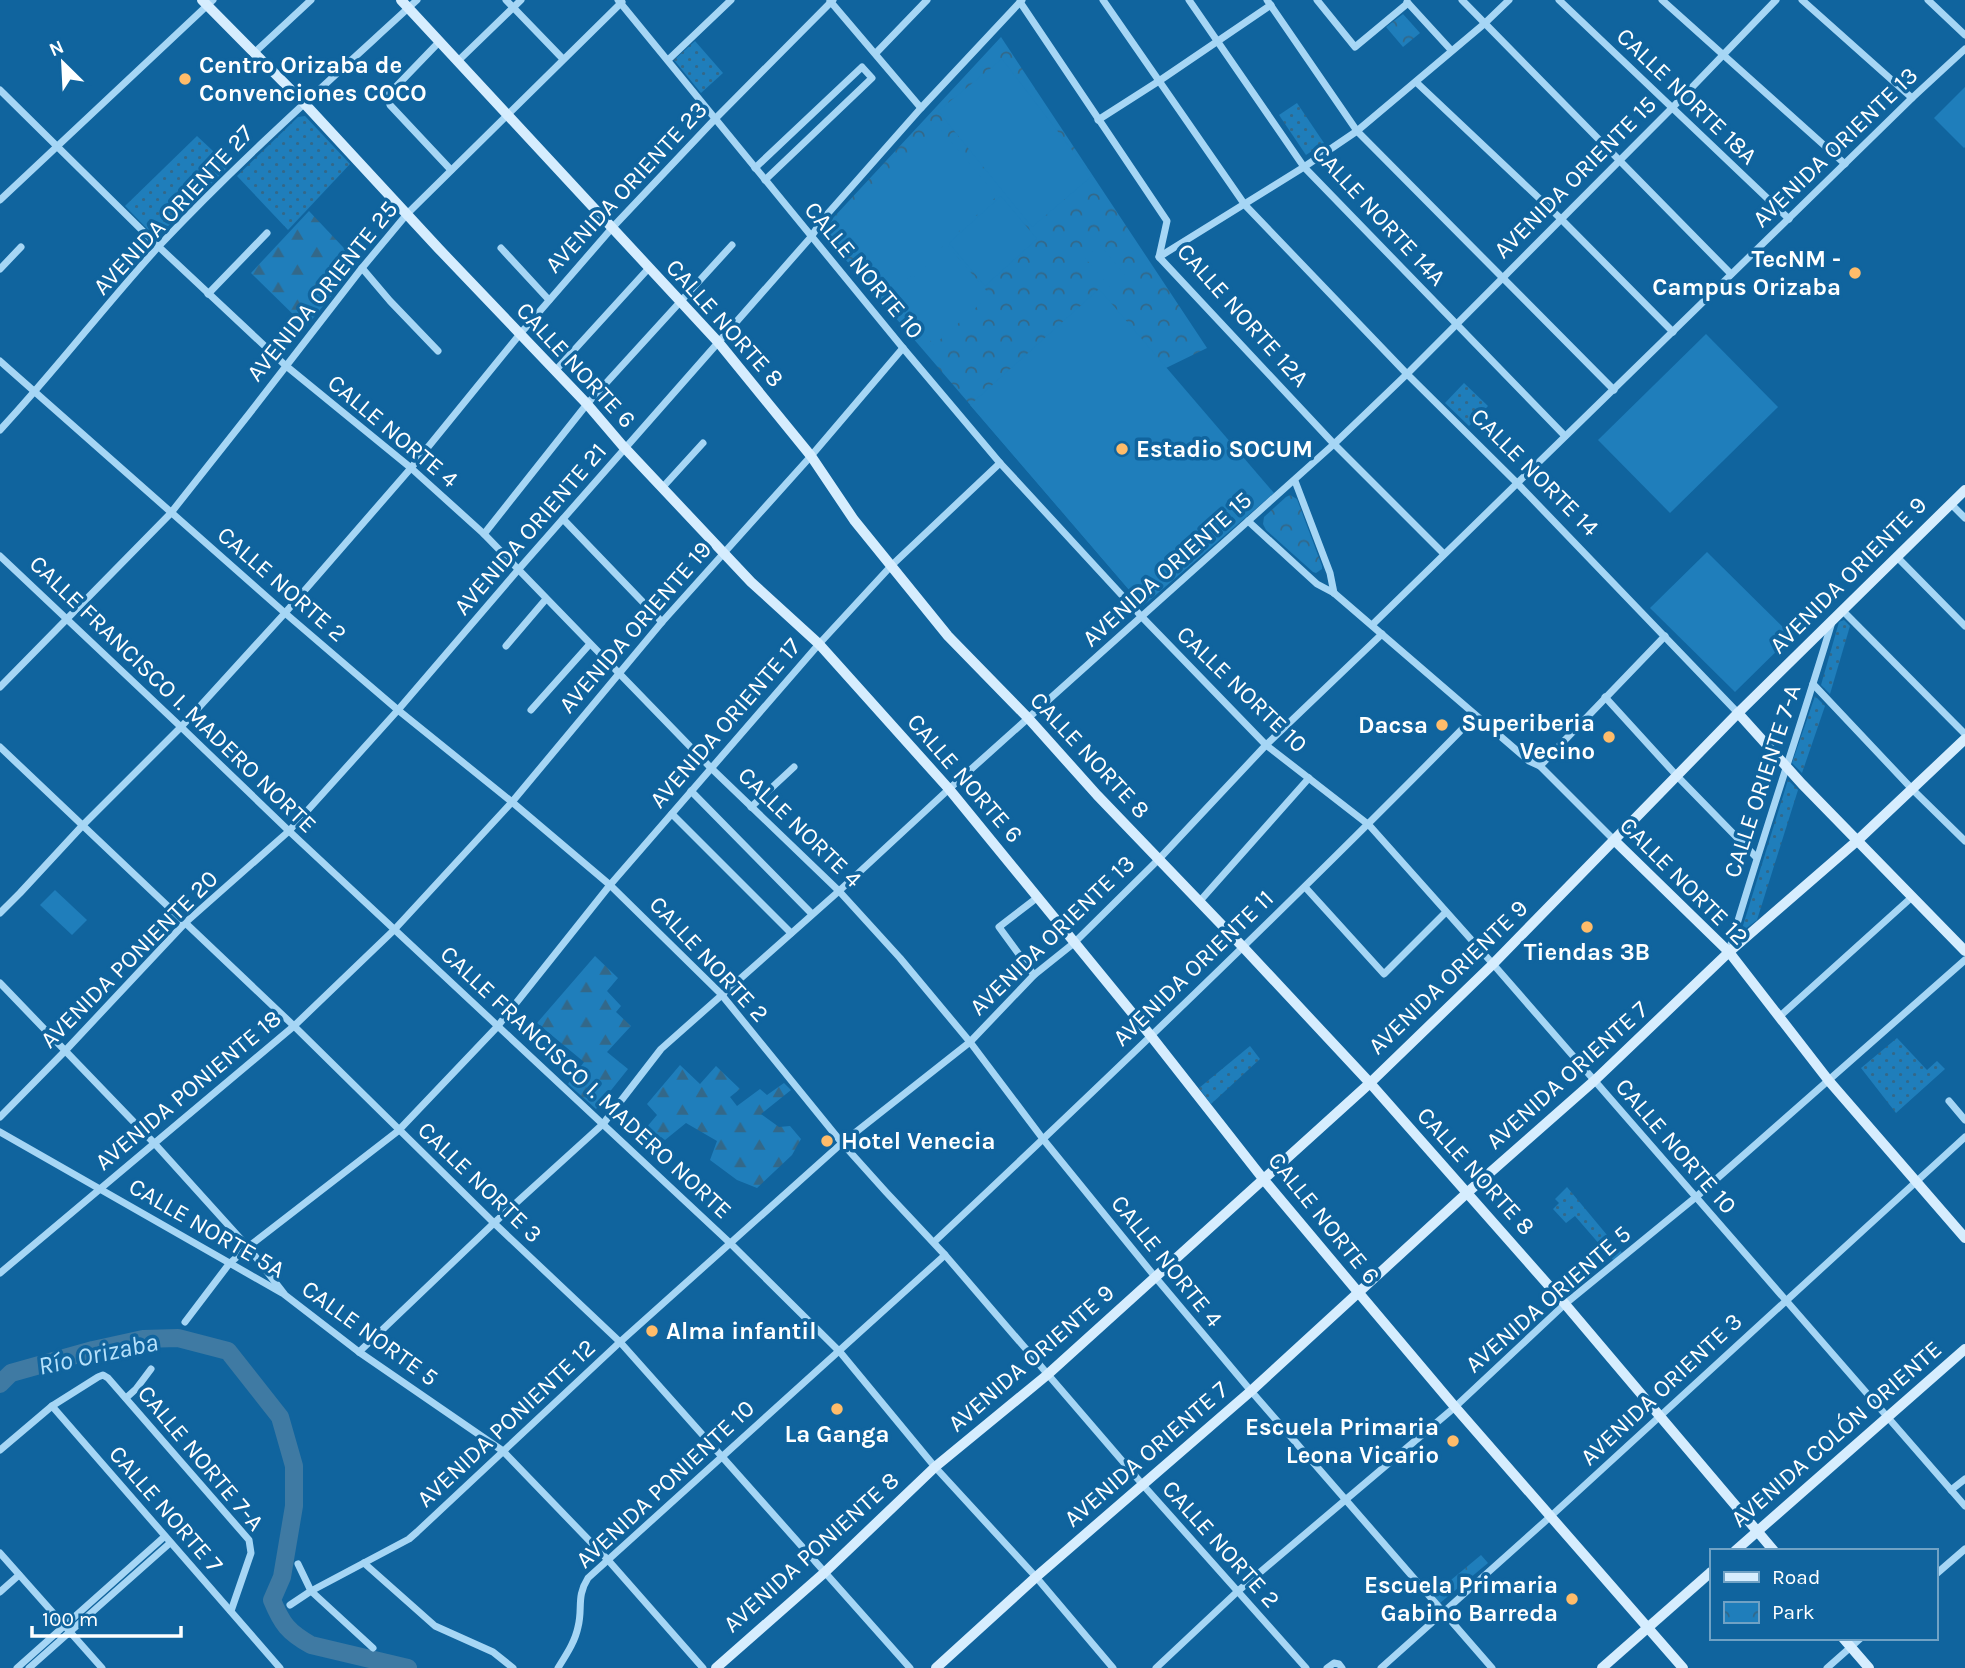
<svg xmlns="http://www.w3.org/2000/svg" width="1965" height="1668" font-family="Karla,sans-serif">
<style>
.grass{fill:url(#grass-dots)}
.forest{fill:url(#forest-firs)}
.park{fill:url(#park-crowns)}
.pitch{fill:#1f7ebb}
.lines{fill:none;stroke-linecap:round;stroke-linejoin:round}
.river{stroke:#3f7aa3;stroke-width:18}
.street{stroke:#a6d6f5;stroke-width:7}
.secondary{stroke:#d6edfe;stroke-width:10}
.poi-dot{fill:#ffbc6a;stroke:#10649e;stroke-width:2.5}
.labels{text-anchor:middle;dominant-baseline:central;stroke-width:7;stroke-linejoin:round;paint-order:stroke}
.poi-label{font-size:24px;font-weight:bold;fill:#fff;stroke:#10649e;text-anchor:end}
.street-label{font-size:24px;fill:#fff;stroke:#10649e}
.water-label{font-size:26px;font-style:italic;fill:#b6e1fb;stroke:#10649e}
</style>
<defs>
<pattern id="grass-dots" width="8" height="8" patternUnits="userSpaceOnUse" patternTransform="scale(1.75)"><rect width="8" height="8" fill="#1f7ebb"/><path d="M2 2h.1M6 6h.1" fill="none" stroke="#336889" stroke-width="1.8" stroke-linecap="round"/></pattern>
<pattern id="forest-firs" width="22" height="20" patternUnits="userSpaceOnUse" patternTransform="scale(1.75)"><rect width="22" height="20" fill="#1f7ebb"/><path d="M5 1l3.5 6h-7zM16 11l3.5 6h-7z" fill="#336889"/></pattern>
<pattern id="park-crowns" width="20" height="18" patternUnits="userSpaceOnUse" patternTransform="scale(1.75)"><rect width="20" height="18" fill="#1f7ebb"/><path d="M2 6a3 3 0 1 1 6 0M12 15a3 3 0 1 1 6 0" fill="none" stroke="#336889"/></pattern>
</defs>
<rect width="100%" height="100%" fill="#10649e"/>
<!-- grass -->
<g class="grass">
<path d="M695 41 723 73 701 93 674 60Z"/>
<path d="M1297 103 1324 143 1306 155 1279 115Z"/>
<path d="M305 116 350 164 288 230 237 176 298 117Z"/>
<path d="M197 136 229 166 156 238 125 206Z"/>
<path d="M1464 383 1488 406 1469 426 1445 403Z"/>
<path d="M1844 620 1850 626 1830 694 1821 685 1839 622Z"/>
<path d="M1815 696 1825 706 1802 773 1792 763Z"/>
<path d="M1788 780 1798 790 1757 920 1741 932Z"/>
<path d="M1897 1038 1927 1070 1937 1061 1945 1069 1896 1113 1861 1068Z"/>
<path d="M1250 1046 1260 1059 1211 1104 1199 1088Z"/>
<path d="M1567 1187 1622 1253 1614 1261 1575 1216 1566 1223 1553 1209 1559 1203 1555 1199Z"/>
</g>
<!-- forest -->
<g class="forest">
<path d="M309 211 358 263 306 327 251 273Z"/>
<path d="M595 956 618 978 607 991 621 1006 616 1012 631 1026 607 1052 628 1069 596 1109 568 1084 584 1062 537 1023Z"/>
<path d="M680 1065 700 1084 716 1066 740 1089 730 1097 737 1106 760 1089 767 1095 784 1083 791 1090 761 1114 779 1127 790 1126 801 1139 792 1155 757 1188 737 1180 710 1160 717 1141 686 1123 665 1140 661 1137 651 1145 640 1135 657 1115 647 1104Z"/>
</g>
<!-- park -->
<g class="park">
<path d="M1403 14 1420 33 1403 47 1386 27Z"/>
<path d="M1001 37 1207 348 1166 368 1143 606 821 231Z"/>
<path d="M1290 495 1297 499 1322 566V569L1316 573 1313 572 1266 530 1263 524 1264 517 1286 497Z"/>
<path d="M1481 1555 1488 1563 1440 1603 1433 1595Z"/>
</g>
<!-- pitch -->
<g class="pitch">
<path d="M1002 59 1092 176 1032 227 938 111Z"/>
<path d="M1965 87V147L1964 148 1934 118Z"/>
<path d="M941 130 997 196 896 290 839 225Z"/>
<path d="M1001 196 1037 239 985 286 949 243Z"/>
<path d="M1100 245 1125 275 1110 287 1085 258Z"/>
<path d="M948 246 990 295 934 345 892 297Z"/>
<path d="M1099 289 1274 493 1143 606 970 405Z"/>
<path d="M1706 334 1778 407 1670 513 1598 440Z"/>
<path d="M1707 552 1792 636 1735 692 1650 608Z"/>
<path d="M55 890 87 920 72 935 40 905Z"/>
</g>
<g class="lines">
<!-- river -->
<path class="river" d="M0 1384 11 1373 93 1350 143 1339 178 1338 228 1351 280 1417 294 1466V1506L282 1577 272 1600C282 1624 288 1632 311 1645L408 1668"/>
<!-- street -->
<g class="street">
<path d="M506 0 563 59"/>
<path d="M618 0 903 348 1000 463 1141 616 1266 745 1369 825 1493 964 1965 1506"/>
<path d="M1103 0 1245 205 1407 374 1517 483 1738 713"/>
<path d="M1189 0 1304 167 1565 436"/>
<path d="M1267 0 1357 131 1614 390"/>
<path d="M1317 0 1355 47 1408 3"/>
<path d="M1462 0 1731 274"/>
<path d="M1559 0 1789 219"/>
<path d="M1662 0 1845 164"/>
<path d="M1802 0 1912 98"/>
<path d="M1928 0 1965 35"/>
<path d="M830 1 921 108"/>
<path d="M1020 2 1167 221 1159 257 1334 444 1444 554"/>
<path d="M1407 2 1451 50"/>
<path d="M440 41 387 96 390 105 451 170"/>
<path d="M254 53 311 0"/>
<path d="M876 53 927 0"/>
<path d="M668 60 731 0"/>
<path d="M458 61 521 0"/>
<path d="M1416 82 1560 218 1673 332"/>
<path d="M0 90 159 247 285 365 411 468 484 534 710 767 839 891 900 958 970 1042 1043 1139 1156 1278 1251 1391 1492 1668"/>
<path d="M1098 120 1159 81 1271 5"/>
<path d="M755 168 862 67 872 78 765 180"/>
<path d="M0 200 213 0"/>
<path d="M501 248 549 300"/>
<path d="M1159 257 1304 167 1357 131 1484 24 1509 0"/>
<path d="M362 268 390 301 438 351"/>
<path d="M0 269 21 247"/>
<path d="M208 294 267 233"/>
<path d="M0 361 285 613 398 710 512 802 610 885 721 994 842 1143 886 1192 945 1255 1143 1485 1306 1668"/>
<path d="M555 371 648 269"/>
<path d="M0 430C56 370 105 305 160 245 241 159 330 80 417 0"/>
<path d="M1295 481 1330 573 1334 593"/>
<path d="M662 488 703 443"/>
<path d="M1951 504 1965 518"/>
<path d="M563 519 662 622"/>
<path d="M1248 521 1317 584 1334 593 1529 761 1540 766 1615 841"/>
<path d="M484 534 587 404 732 245"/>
<path d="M0 556 181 727 289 831 730 1243 840 1352 935 1467 1036 1577 1113 1668"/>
<path d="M1897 557 1965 626"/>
<path d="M1843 611 1965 734"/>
<path d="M1372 625 1912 98 1965 49"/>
<path d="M506 646 546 599"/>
<path d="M1813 684 1913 790 1965 841"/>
<path d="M0 687 170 514 249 414 362 268 407 214 622 2"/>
<path d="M1605 697 1677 776 1756 857"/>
<path d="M531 710 589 645"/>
<path d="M0 747 294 1026 494 1223 620 1342 910 1668"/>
<path d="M1540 766 1665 636"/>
<path d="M691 791 812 914"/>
<path d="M751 807 794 767"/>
<path d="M672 814 791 933"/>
<path d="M1305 887 1384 974 1445 913"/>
<path d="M1199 902 1309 778"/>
<path d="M0 913 20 893 83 825 181 727 285 613 411 468 520 334 612 228 715 119 833 0"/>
<path d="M1729 951C1761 841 1799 732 1832 622"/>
<path d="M1034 975 999 927 1038 897"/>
<path d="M0 983 155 1144 248 1247 285 1295 359 1352 503 1451 608 1560 703 1668"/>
<path d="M1779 1017 1912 897"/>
<path d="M1949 1101 1965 1120"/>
<path d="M0 1117 65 1051 185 923 289 831 398 710 518 570 811 237 823 219 921 108 1022 0"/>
<path d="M0 1132 282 1293"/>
<path d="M934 1242C1117 1070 1299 896 1475 716"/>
<path d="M0 1273 294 1026 394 930 512 802 662 622 811 456 903 348"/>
<path d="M185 1322 229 1264 248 1247 398 1131 497 1027 610 885 819 644 891 566 1000 463"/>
<path d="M359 1352 494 1223 603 1124 661 1049 839 891 949 789 1334 444 1407 374 1672 108 1776 0"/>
<path d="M126 1398 136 1389 151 1369"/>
<path d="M52 1406 280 1668"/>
<path d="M0 1450 52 1406 98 1377 103 1375 108 1378 249 1540 251 1553 231 1611"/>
<path d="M1951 1490 1965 1479"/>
<path d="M0 1553 102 1668"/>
<path d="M364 1563 435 1626 493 1652 513 1668"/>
<path d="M298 1564 311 1591 373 1648"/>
<path d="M1935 1575 1965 1549"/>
<path d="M0 1592 19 1575"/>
<path d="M290 1605 311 1591 409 1539 417 1532 620 1342 842 1143 970 1042 1034 975 1074 943 1159 859 1266 745 1382 634"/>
<path d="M17 1668 164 1537"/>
<path d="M29 1668 170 1543"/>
<path d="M558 1668C566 1655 575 1642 578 1627 583 1608 576 1597 588 1578L945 1255"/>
<path d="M1156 1668 1238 1591 1455 1407 1565 1304 1696 1197 1965 960"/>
<path d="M1327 1668 1334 1663 1339 1664 1342 1668"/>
<path d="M1381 1668 1551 1516 1965 1137"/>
<path d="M1827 1668 1861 1638"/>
</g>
<!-- secondary -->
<g class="secondary">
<path d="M202 0 304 103 439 249 587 404 622 445 751 582 819 644 949 789 1151 1036 1264 1180 1358 1292 1455 1407 1683 1668"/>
<path d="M401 0 719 343 811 456 854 520 948 636 1029 719 1097 795 1243 947 1370 1083 1565 1304 1774 1551"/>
<path d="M1738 713 1802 784 1965 951"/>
<path d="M1615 841 1729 952 1829 1081 1965 1238"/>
<path d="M1735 1551 1965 1349"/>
<path d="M1843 1638 1869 1668"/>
<path d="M716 1668 824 1573 935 1467 1047 1375 1370 1083 1493 964 1738 713 1965 490"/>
<path d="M936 1668 1036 1577 1251 1391 1468 1192 1594 1081 1729 952 1858 840 1965 739"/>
<path d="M1602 1668 1711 1572"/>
</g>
</g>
<!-- markers -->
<g class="poi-dot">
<circle cx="185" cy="79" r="7"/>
<circle cx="1855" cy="273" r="7"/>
<circle cx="1122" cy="449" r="7"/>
<circle cx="1442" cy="725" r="7"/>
<circle cx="1609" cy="737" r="7"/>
<circle cx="1587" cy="927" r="7"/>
<circle cx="827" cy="1141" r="7"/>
<circle cx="652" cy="1331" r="7"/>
<circle cx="837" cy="1409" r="7"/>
<circle cx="1453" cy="1441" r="7"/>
<circle cx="1572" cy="1599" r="7"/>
</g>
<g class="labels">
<!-- poi labels -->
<g class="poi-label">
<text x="199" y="65" text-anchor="start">Centro Orizaba de<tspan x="199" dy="28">Convenciones COCO</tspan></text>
<text x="1841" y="259">TecNM -<tspan x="1841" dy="28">Campus Orizaba</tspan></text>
<text x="1136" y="449" text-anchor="start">Estadio SOCUM</text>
<text x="1595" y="723">Superiberia<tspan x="1595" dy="28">Vecino</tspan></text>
<text x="1428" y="725">Dacsa</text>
<text x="1587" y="952" text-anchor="middle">Tiendas 3B</text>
<text x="841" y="1141" text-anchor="start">Hotel Venecia</text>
<text x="666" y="1331" text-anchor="start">Alma infantil</text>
<text x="1439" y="1427">Escuela Primaria<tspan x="1439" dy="28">Leona Vicario</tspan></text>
<text x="837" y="1434" text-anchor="middle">La Ganga</text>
<text x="1558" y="1585">Escuela Primaria<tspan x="1558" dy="28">Gabino Barreda</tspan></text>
</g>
<!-- street labels -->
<g class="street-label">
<text transform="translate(1687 96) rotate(44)">CALLE NORTE 18A</text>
<text transform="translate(1835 147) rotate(-44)">AVENIDA ORIENTE 13</text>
<text transform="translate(1575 177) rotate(-45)">AVENIDA ORIENTE 15</text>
<text transform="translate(626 187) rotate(-47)">AVENIDA ORIENTE 23</text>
<text transform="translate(173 210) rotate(-47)">AVENIDA ORIENTE 27</text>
<text transform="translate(1379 215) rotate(47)">CALLE NORTE 14A</text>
<text transform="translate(864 270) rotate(50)">CALLE NORTE 10</text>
<text transform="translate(322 291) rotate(-51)">AVENIDA ORIENTE 25</text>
<text transform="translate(1243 315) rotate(48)">CALLE NORTE 12A</text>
<text transform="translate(725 323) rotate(48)">CALLE NORTE 8</text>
<text transform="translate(576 365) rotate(47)">CALLE NORTE 6</text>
<text transform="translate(393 431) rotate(40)">CALLE NORTE 4</text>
<text transform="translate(1535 472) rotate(45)">CALLE NORTE 14</text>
<text transform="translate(530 529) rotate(-49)">AVENIDA ORIENTE 21</text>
<text transform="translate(1167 569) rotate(-42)">AVENIDA ORIENTE 15</text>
<text transform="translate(1848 575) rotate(-45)">AVENIDA ORIENTE 9</text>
<text transform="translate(282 584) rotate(41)">CALLE NORTE 2</text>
<text transform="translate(635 627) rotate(-49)">AVENIDA ORIENTE 19</text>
<text transform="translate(1242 689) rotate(44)">CALLE NORTE 10</text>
<text transform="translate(173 694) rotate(44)">CALLE FRANCISCO I. MADERO NORTE</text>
<text transform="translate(725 723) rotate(-49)">AVENIDA ORIENTE 17</text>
<text transform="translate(1090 755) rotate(47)">CALLE NORTE 8</text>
<text transform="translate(965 778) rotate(49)">CALLE NORTE 6</text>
<text transform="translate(1762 781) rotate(-72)">CALLE ORIENTE 7-A</text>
<text transform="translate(800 827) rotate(44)">CALLE NORTE 4</text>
<text transform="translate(1684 881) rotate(45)">CALLE NORTE 12</text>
<text transform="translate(1052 935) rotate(-44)">AVENIDA ORIENTE 13</text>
<text transform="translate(129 959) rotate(-45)">AVENIDA PONIENTE 20</text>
<text transform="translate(709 959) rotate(47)">CALLE NORTE 2</text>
<text transform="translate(1193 968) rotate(-44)">AVENIDA ORIENTE 11</text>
<text transform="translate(1448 977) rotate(-44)">AVENIDA ORIENTE 9</text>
<text transform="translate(1567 1075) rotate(-42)">AVENIDA ORIENTE 7</text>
<text transform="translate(586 1082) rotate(43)">CALLE FRANCISCO I. MADERO NORTE</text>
<text transform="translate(188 1090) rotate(-40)">AVENIDA PONIENTE 18</text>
<text transform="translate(1676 1146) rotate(49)">CALLE NORTE 10</text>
<text transform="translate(1476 1171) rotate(48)">CALLE NORTE 8</text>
<text transform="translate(480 1182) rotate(44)">CALLE NORTE 3</text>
<text transform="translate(1324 1218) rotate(51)">CALLE NORTE 6</text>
<text transform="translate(207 1228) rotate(30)">CALLE NORTE 5A</text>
<text transform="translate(1167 1261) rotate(51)">CALLE NORTE 4</text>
<text transform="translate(1548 1299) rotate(-41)">AVENIDA ORIENTE 5</text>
<text transform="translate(370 1333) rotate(36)">CALLE NORTE 5</text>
<text transform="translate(1031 1358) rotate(-41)">AVENIDA ORIENTE 9</text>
<text transform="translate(1661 1389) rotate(-43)">AVENIDA ORIENTE 3</text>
<text transform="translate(506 1423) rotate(-43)">AVENIDA PONIENTE 12</text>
<text transform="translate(1836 1434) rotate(-41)">AVENIDA COLÓN ORIENTE</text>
<text transform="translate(1146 1454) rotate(-41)">AVENIDA ORIENTE 7</text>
<text transform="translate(201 1458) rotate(50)">CALLE NORTE 7-A</text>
<text transform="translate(665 1484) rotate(-43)">AVENIDA PONIENTE 10</text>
<text transform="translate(166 1509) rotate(49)">CALLE NORTE 7</text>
<text transform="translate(1221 1544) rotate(48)">CALLE NORTE 2</text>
<text transform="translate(811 1552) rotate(-42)">AVENIDA PONIENTE 8</text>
</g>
<!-- water labels -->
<g class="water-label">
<text transform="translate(98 1354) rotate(-12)">Río Orizaba</text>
</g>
</g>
<!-- legend -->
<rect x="1710" y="1549" width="228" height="91" fill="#10649e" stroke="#70a2c5" stroke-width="2"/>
<rect x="1724" y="1572" width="35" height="10" fill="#d6edfe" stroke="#70a2c5" stroke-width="2"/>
<text x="1772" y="1584" font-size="21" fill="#ffffff">Road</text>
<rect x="1724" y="1602" width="35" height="21" fill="url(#park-crowns)" stroke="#70a2c5" stroke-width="2"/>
<text x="1772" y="1619" font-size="21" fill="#ffffff">Park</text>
<!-- north arrow -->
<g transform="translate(63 63) rotate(336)" stroke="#10649e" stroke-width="5" paint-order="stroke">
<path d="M0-5L12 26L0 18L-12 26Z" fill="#ffffff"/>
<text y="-10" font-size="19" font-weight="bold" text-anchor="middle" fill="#ffffff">N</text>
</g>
<!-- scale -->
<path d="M32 1626v10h149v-10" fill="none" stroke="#ffffff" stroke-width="3.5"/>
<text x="42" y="1626" font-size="21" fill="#ffffff" stroke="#10649e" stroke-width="5" paint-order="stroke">100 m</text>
</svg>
